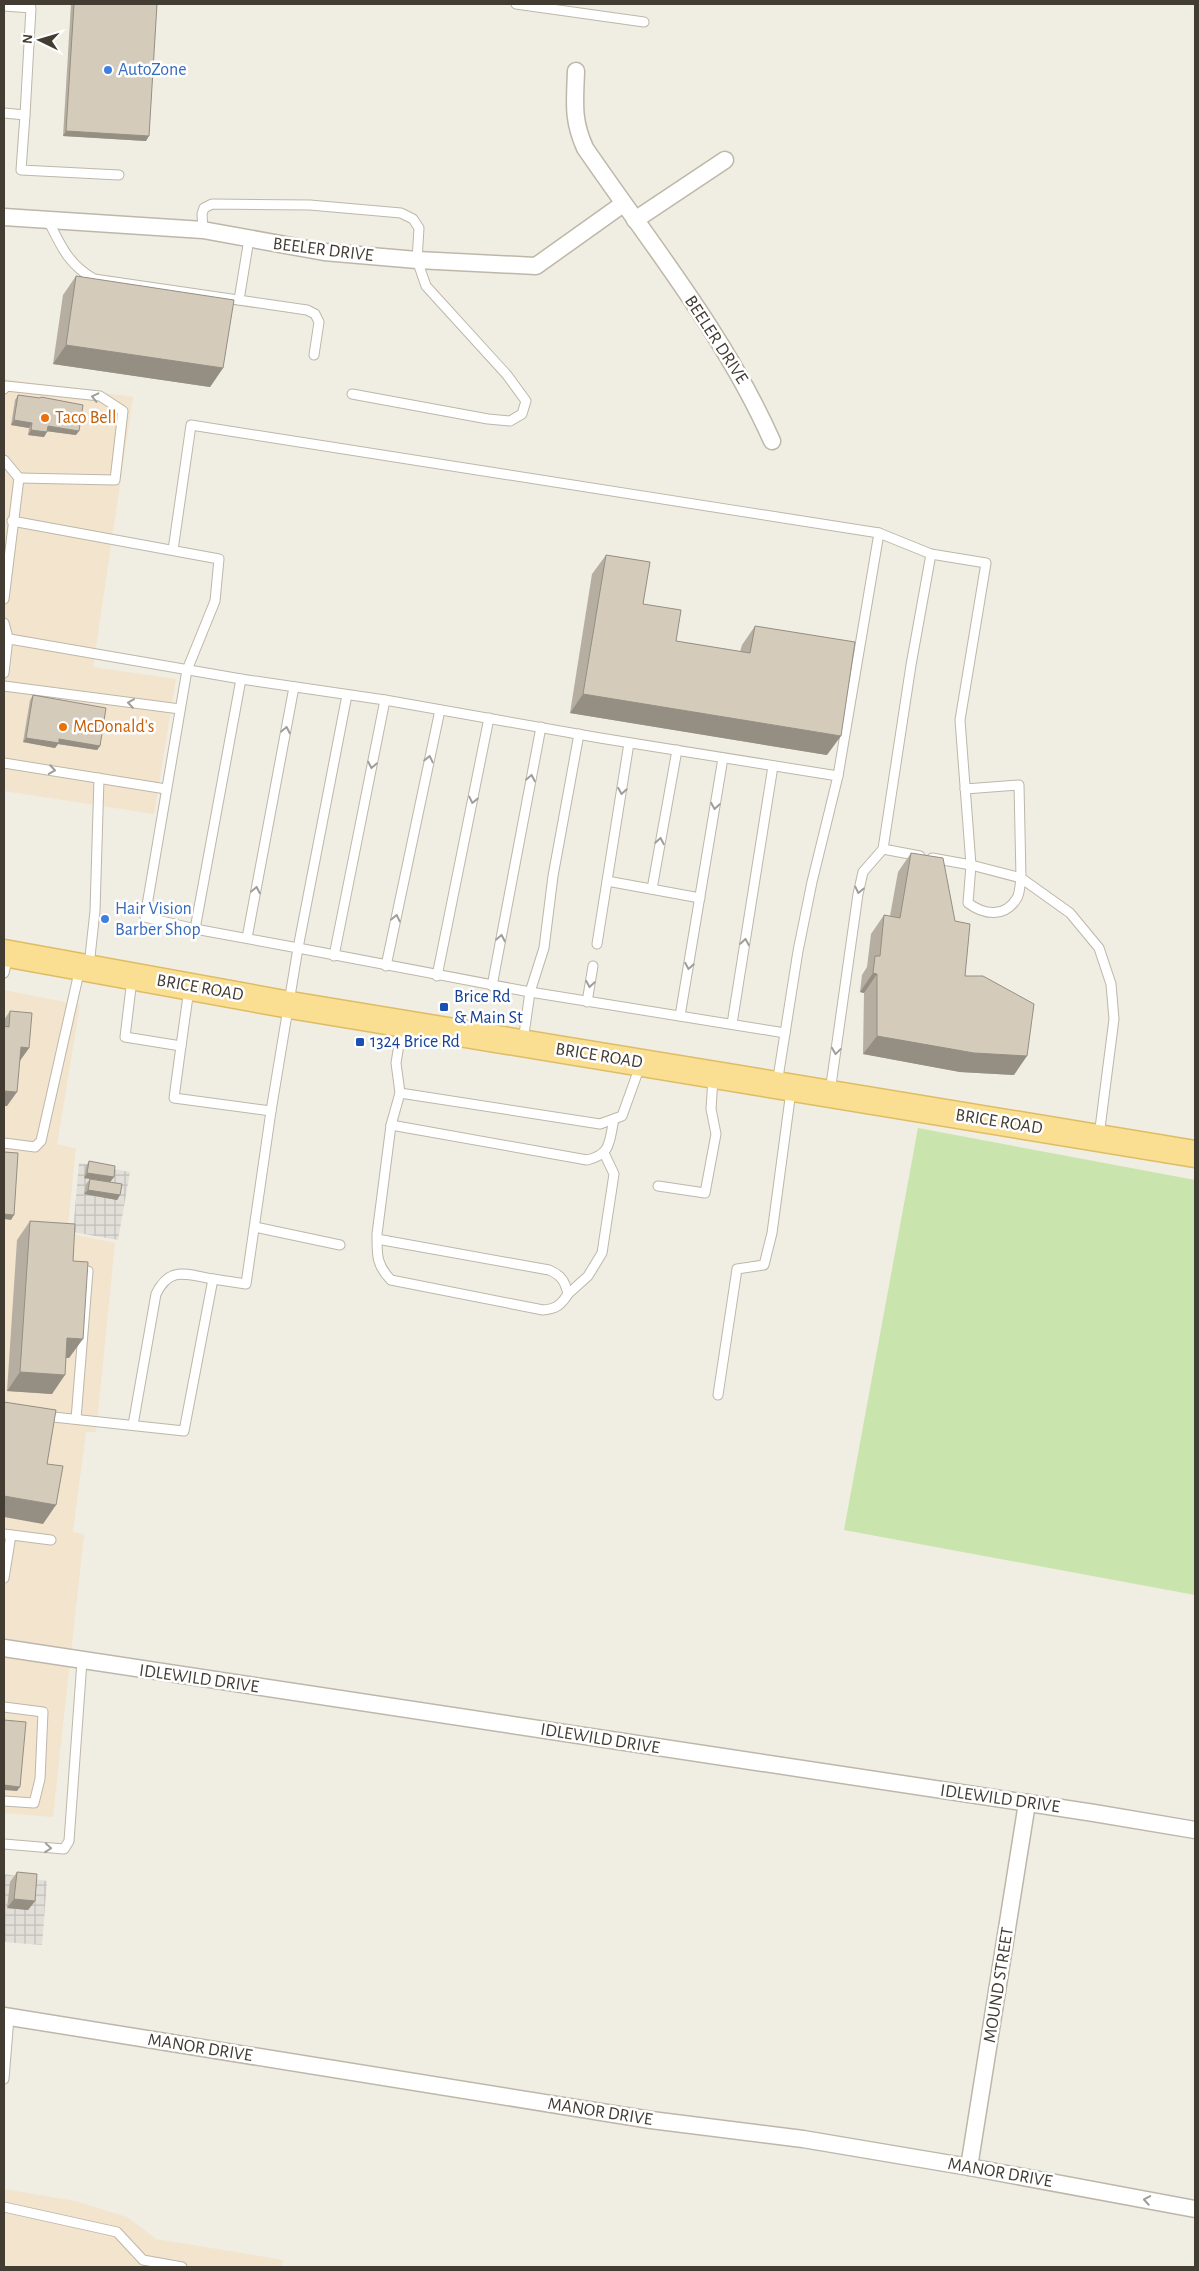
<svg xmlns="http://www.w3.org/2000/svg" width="1199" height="2271" font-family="'Alegreya Sans',sans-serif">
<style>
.commercial{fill:#f3e4cd}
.industrial{fill:url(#industrial-grid)}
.grass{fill:#c9e4ac}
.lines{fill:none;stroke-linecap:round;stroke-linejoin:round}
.lane-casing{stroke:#beb7a9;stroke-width:11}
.street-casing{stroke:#beb7a9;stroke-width:19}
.primary-casing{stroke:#debc63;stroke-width:29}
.lane{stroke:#fff;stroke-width:9}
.street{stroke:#fff;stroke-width:16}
.primary{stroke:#fadf92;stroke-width:26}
.wall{fill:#b6afa1}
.shaded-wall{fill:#948e83}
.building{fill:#d4cbbb;stroke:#948e83}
.oneway{stroke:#a09e99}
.shop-dot{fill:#3f7fe0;stroke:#fff;stroke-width:2}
.food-dot{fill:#e8710a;stroke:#fff;stroke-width:2}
.transit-dot{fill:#1a4fb4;stroke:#fff;stroke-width:2}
.labels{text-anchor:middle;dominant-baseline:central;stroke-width:5;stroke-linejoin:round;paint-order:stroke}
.shop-label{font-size:18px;fill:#366cbe;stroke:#fff;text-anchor:start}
.street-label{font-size:18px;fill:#423c33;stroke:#fff}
.food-label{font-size:18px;fill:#c56008;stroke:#fff;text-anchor:start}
.transit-label{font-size:18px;fill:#164399;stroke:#fff;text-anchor:start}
</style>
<defs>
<pattern id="industrial-grid" width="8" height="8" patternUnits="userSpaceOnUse" patternTransform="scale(1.25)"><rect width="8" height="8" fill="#e2ded8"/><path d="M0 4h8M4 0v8" fill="none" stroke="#c3bfba"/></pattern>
</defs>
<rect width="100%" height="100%" fill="#f0ede2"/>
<!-- commercial -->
<g class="commercial">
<path d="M4 379 133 397 93 667 176 679 154 814 4 791Z"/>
<path d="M4 990 80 1005 57 1144 76 1149 67 1233 115 1243 96 1432H86L73 1532 84 1534 53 1817 4 1813Z"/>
<path d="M4 2189 75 2201 127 2217 156 2239 283 2260 282 2267H4Z"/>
</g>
<!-- industrial -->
<g class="industrial">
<path d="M79 1163 130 1172 118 1240 73 1232Z"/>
<path d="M4 1874 47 1881 42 1945 4 1942Z"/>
</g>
<!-- grass -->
<path class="grass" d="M918 1128 1195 1180V1595L844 1530Z"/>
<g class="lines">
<!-- lane casing -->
<g class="lane-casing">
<g id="lane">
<path d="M516 4 644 22"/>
<path d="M4 6 31 8 25 115 4 113"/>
<path d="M25 115 21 170 119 175"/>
<path d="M48 220C61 246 68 264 94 279L307 310 315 314 319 322 314 355"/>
<path d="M203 230 202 214 204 208 212 204 310 205 401 213 413 219 419 228 417 260 426 286 507 375 526 401 522 414 510 421 488 419 352 394"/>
<path d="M239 300 249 239"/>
<path d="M4 389 6 386 100 396 123 411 115 480 19 478"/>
<path d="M4 460 19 478 4 599"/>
<path d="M12 521 219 559 215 601 187 670 145 917 195 929"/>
<path d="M173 550 191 425 879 533"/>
<path d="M4 623 8 638 4 673"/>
<path d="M4 638 241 679 385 700 600 738 838 776 812 882 798 951 777 1084"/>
<path d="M241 679 195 929 298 948 347 695"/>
<path d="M4 686 180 709"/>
<path d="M4 763 166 789"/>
<path d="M838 776 879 533 931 554 986 563 960 720 971 865 932 858"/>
<path d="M965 789 1019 785 1021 878 1070 913 1099 948 1111 984 1114 1019 1099 1136"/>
<path d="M883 849 920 856"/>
<path d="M971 865 1021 878C1020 884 1020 893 1017 898 1005 918 984 915 968 903Z"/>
<path d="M607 881 700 898"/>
<path d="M652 889 677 750"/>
<path d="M247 938 294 687"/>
<path d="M597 944 629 743"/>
<path d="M334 956 385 700"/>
<path d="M89 966 95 911 99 778"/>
<path d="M386 966 440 710"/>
<path d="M4 973 8 956"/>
<path d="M437 976 489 718"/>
<path d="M132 979 125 1037 181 1046 174 1098 271 1111"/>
<path d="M492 986 541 727"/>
<path d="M587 1002 593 966"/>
<path d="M680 1016 723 758"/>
<path d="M732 1024 773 766"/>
<path d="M402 1026 396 1063 400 1093 600 1124 622 1116 640 1066"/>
<path d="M523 1041 530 992 785 1033"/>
<path d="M181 1046 189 989"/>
<path d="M830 1092 858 894 863 872 883 849 911 665 931 554"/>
<path d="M391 1125 587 1160C612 1154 609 1141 614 1119"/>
<path d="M4 1143 35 1147 41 1141 80 968"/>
<path d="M658 1186 705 1193 716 1134 711 1109 713 1078"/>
<path d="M255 1227 340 1245"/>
<path d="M377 1239 549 1270C561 1275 565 1281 568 1294 561 1305 556 1309 543 1310L391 1280C376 1265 377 1254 377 1234L391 1125 400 1093"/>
<path d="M568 1294 588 1276 602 1253 614 1174 604 1153"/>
<path d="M718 1395 737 1269 764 1265 772 1233 791 1091"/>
<path d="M44 1416 184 1431 213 1279 246 1284 271 1111 298 948 530 992 544 948 553 876 579 734"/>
<path d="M76 1419 88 1271"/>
<path d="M133 1425 156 1294C170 1265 187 1275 213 1279"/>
<path d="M4 1534 51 1540"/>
<path d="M4 1578 11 1535"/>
<path d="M4 1707 43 1712 40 1779 34 1803 4 1801"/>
<path d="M4 1844 64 1849 69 1841 82 1661"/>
<path d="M4 2079 9 2017"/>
<path d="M4 2207 117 2232 143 2260 182 2267"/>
</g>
</g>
<!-- street casing -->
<g class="street-casing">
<g id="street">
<path d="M576 71C575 102 572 119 585 148 650 243 725 335 772 441"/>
<path d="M4 217 203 230 324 252 417 260 536 266 623 204"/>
<path d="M635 220 725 160"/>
<path d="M4 1648 1094 1813 1195 1830"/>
<path d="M4 2016 651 2120 803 2139 969 2167 1195 2209"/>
<path d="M969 2167 1027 1803"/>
</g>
</g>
<!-- primary casing -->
<g class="primary-casing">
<path id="primary" d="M4 953 290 1005 1195 1154"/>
</g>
<!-- lane -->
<use href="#lane" class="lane"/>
<!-- street -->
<use href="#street" class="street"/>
<!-- primary -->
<use href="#primary" class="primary"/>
</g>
<!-- wall -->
<g class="wall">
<path d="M71 4H157L146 141 63 136Z"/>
<path d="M76 276 223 368 210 387 53 364 63 295Z"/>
<path d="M18 395 40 398 41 397 76 435 47 431 44 437 28 435 29 428 11 425 15 400Z"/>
<path d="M606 555 643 604 676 641 740 652 742 645 755 626 827 755 570 713 592 574Z"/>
<path d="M33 695 100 746 97 750 58 744 55 748 23 742 30 700Z"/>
<path d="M911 853 965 976 1014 1075 960 1072 863 1054 864 993 860 992 862 975 867 967 871 934 884 915 890 916 898 872Z"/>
<path d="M10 1011 29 1048 19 1062 7 1106H4V1020Z"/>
<path d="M89 1161 114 1177 110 1182 84 1178 86 1166Z"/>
<path d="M90 1179 120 1195 117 1200 84 1194 86 1184Z"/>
<path d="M30 1221 73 1261 69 1358H66L52 1394 7 1391 17 1240Z"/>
<path d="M17 1872 35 1901 28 1910 7 1908 10 1882Z"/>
</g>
<!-- shaded-wall -->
<g class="shaded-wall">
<path d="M66 131 149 136 146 141 63 136Z"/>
<path d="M66 345 223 368 210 387 53 364Z"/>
<path d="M14 420 32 423 29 428 11 425Z"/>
<path d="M48 426 79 431 76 435 45 431Z"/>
<path d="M31 430 47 432 44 437 28 435Z"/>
<path d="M583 694 841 736 827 755 570 713Z"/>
<path d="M26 738 59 739 100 746 97 750 58 744 55 748 23 742Z"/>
<path d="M873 973 877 974 864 993 860 992Z"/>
<path d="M877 1036 1027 1056 1014 1075 960 1072 863 1054Z"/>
<path d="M21 1047 29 1048 19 1062Z"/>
<path d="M4 1091 17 1092 7 1106H4Z"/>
<path d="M87 1173 114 1177 110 1182 84 1178Z"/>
<path d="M88 1190 120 1195 117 1200 84 1194Z"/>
<path d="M4 1214 14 1215 11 1220 4 1219Z"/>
<path d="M67 1338 83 1339 69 1358 54 1357Z"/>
<path d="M20 1372 65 1375 52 1394 7 1391Z"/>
<path d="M4 1496 56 1505 43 1524 4 1517Z"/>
<path d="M4 1785 20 1787 17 1791 4 1790Z"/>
<path d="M14 1899 35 1901 28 1910 7 1908Z"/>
</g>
<!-- building -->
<g class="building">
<path d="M74 4H157L149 136 66 131Z"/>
<path d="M76 276 234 300 223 368 66 345Z"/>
<path d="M18 395 40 398 41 397 83 405 79 431 48 426 47 432 31 430 32 423 14 420Z"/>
<path d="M606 555 650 562 643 604 681 610 676 641 750 653 755 626 855 642 841 736 583 694Z"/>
<path d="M33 695 106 708 100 746 59 739V743L26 738Z"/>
<path d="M911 853 943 858 955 921 970 924 965 976H983L1034 1004 1027 1056 974 1053 877 1036V974L873 973 875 956H880L884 915 900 918Z"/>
<path d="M10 1011 32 1013 29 1048 21 1047 17 1092 4 1091V1026L9 1027Z"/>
<path d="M4 1152 18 1153 14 1215 4 1214Z"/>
<path d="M89 1161 115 1166 114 1177 87 1173Z"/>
<path d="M90 1179 122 1184 120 1195 88 1190Z"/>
<path d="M30 1221 75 1224 73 1261 88 1262 83 1339 67 1338 65 1375 20 1372Z"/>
<path d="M4 1402 56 1410 47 1464 63 1466 56 1505 4 1496Z"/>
<path d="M4 1720 26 1722 20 1787 4 1785Z"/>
<path d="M17 1872 37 1874 35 1901 14 1899Z"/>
</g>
<!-- one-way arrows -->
<defs><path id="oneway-chevron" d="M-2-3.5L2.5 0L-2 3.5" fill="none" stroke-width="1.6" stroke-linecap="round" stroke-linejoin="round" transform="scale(1.25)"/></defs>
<g class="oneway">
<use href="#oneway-chevron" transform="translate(95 397) rotate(-167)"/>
<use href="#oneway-chevron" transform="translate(131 703) rotate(-172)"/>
<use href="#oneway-chevron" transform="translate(286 730) rotate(-79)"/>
<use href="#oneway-chevron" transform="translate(429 759) rotate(-78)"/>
<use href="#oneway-chevron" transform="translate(372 765) rotate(101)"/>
<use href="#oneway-chevron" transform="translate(52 770) rotate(9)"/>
<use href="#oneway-chevron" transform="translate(531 778) rotate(-79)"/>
<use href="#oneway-chevron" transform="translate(622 791) rotate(99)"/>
<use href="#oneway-chevron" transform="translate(473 800) rotate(102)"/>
<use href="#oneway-chevron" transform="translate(715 806) rotate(99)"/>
<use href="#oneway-chevron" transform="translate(660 841) rotate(-80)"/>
<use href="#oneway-chevron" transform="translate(256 890) rotate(-79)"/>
<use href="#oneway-chevron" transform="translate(859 890) rotate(102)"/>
<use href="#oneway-chevron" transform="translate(396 918) rotate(-78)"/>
<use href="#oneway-chevron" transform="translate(501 938) rotate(-79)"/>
<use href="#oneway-chevron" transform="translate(745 942) rotate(-81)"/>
<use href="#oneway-chevron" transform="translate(689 966) rotate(100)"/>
<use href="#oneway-chevron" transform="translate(590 984) rotate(99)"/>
<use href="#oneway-chevron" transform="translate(836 1051) rotate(98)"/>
<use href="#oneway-chevron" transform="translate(48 1848) rotate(5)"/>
<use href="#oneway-chevron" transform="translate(1147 2200) rotate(-170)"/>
</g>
<!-- markers -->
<g class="shop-dot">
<circle cx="108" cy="70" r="5"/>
<circle cx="105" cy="919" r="5"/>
</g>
<g class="food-dot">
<circle cx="45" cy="418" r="5"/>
<circle cx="63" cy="727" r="5"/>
</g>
<g class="transit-dot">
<rect x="439" y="1002" width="10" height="10" rx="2.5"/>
<rect x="355" y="1037" width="10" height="10" rx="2.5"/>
</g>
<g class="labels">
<!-- shop labels -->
<g class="shop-label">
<text x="118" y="70">AutoZone</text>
<text x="115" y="909">Hair Vision<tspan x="115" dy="21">Barber Shop</tspan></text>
</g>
<!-- street labels -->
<g class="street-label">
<text transform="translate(323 250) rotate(7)">BEELER DRIVE</text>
<text transform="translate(716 340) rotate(57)">BEELER DRIVE</text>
<text transform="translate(200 988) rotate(10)">BRICE ROAD</text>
<text transform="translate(599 1056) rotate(9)">BRICE ROAD</text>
<text transform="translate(999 1122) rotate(9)">BRICE ROAD</text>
<text transform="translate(199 1679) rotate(8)">IDLEWILD DRIVE</text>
<text transform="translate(600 1739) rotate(9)">IDLEWILD DRIVE</text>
<text transform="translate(1000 1799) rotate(8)">IDLEWILD DRIVE</text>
<text transform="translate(999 1985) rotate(-81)">MOUND STREET</text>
<text transform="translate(200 2048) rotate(9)">MANOR DRIVE</text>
<text transform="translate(600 2112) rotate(9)">MANOR DRIVE</text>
<text transform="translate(1000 2173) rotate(10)">MANOR DRIVE</text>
</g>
<!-- food labels -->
<g class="food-label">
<text x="55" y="418">Taco Bell</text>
<text x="73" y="727">McDonald's</text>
</g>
<!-- transit labels -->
<g class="transit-label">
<text x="454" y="997">Brice Rd<tspan x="454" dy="21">&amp; Main St</tspan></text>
<text x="370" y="1042">1324 Brice Rd</text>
</g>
</g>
<!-- border -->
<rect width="1199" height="2271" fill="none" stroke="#423c33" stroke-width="10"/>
<!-- north arrow -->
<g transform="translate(40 40) rotate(275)" stroke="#ffffff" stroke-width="4" paint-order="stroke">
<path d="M0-4L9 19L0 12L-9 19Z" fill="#423c33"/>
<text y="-8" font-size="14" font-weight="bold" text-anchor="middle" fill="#423c33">N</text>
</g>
</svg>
